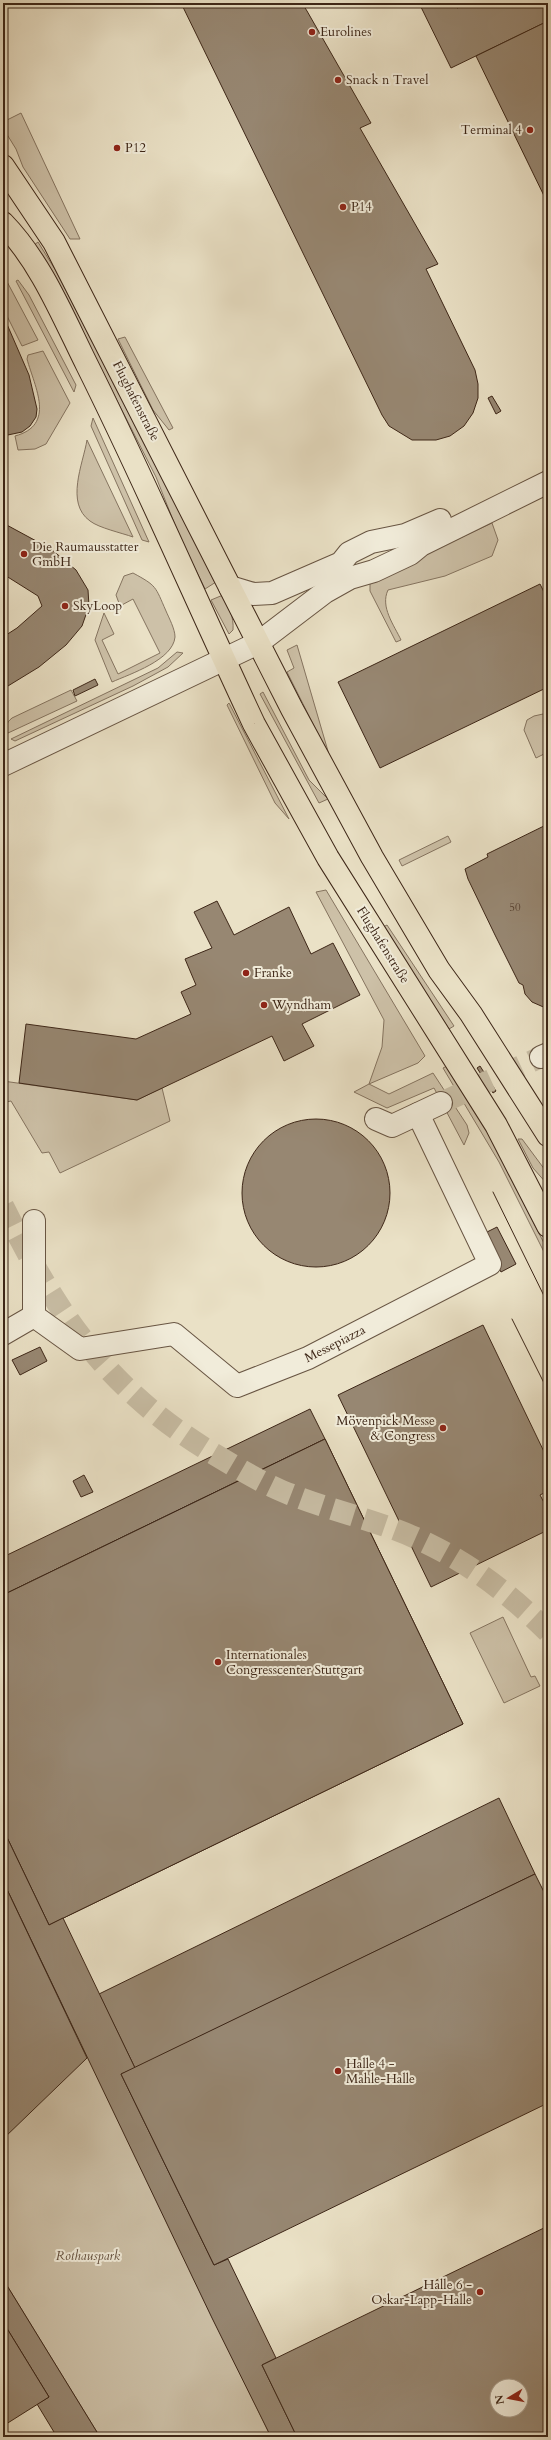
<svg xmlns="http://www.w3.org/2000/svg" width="551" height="2440" font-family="Cardo,serif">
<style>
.green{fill:#cdc1a8;stroke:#857460}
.building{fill:#978772;stroke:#3d2617;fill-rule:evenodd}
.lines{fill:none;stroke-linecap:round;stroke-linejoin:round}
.minor-tunnel{stroke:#c7bca3;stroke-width:22;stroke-dasharray:22 11;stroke-linecap:butt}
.major-tunnel{stroke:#c7bca3;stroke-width:22;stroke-dasharray:22 11;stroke-linecap:butt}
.minor-casing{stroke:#685543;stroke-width:24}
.major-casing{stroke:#3d2617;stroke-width:24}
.minor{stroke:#f1ecda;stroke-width:22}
.major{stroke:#eae1c6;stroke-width:22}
.tram{stroke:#3d2617;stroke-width:1}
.poi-dot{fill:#8f2418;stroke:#f1ecda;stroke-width:1.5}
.labels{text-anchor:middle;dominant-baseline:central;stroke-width:4;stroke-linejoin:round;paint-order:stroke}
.number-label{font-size:11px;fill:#543e2e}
.poi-label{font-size:13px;fill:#3d2617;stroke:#f1ecda;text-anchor:start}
.street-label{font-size:13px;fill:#3d2617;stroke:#f1ecda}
.park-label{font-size:13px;font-style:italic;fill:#614d3b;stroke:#f1ecda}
</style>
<rect width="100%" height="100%" fill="#eae1c6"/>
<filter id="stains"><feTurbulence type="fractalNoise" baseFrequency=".005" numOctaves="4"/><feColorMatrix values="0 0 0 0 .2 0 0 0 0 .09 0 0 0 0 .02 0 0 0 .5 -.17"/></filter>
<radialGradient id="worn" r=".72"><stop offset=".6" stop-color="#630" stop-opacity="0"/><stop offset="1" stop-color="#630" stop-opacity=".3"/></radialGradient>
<!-- green -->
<g class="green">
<path d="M21 113 80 239H70L23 167 16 149 3 128V122Z"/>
<path d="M38 242 56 271 216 582 205 589 181 540 156 477 55 279 34 245Z"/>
<path d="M3 276H4L38 340 22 346 3 308Z"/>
<path d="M18 280 29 295 76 385 74 392 16 281Z"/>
<path d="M125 337 173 428 169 430 153 410 118 339Z"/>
<path d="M43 351 70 403 46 444 35 449 18 450 15 436C56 425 35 388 27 359L28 355Z"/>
<path d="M93 418 149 542 142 540 91 426Z"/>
<path d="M87 440 133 537C122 533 99 528 90 521 65 503 83 464 87 440Z"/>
<path d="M492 523 498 540 492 556 445 576 388 590C380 607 394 625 401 640L396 642 370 591V583L373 579Z"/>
<path d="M133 573C157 586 155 586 166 611 169 618 175 629 175 637 173 660 130 674 112 682L95 640 104 613 114 634 102 640 118 674 160 653 133 599 120 606 116 595 124 576Z"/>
<path d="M223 595C229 607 234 617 233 630L229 634 211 600Z"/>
<path d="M297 645 330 758 287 672 294 668 287 650Z"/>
<path d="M177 652 183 653 168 667 133 686 15 741 11 739 158 668Z"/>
<path d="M71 690 77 701 8 733C5 727 6 723 12 718Z"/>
<path d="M263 692 309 780 328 799 319 803 260 694Z"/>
<path d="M229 703 289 819 275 803 227 705Z"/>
<path d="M543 714 548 716V752L536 758 524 730 527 720 534 716Z"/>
<path d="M448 836 451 842 402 866 399 860Z"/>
<path d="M326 890 425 1056 418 1063 369 1084 389 1094 433 1073 467 1125 469 1133 464 1145 434 1088 387 1108 354 1092 369 1084 382 1047 384 1020 316 892Z"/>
<path d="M387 925 454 1026 449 1029 383 927Z"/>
<path d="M447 1066 483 1123 548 1251V1260L499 1162 443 1068Z"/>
<path d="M3 1081 137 1100 162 1088 170 1121 60 1173 49 1152 42 1153 11 1101 6 1102 3 1096Z"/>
<path d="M518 1139H522L548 1174V1185L533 1168Z"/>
<path d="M503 1617 531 1677 535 1676 540 1686 504 1703 470 1633Z"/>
<path d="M3 1881 271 2437H100L3 2279Z"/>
</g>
<!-- building -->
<g class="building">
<path d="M181 3H302L307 11 371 123 360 128 438 264 426 269 475 370 478 384V398L473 413 464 426 450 436 436 440H412L389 426 382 415Z"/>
<path d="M419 3H454L457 8 467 3H548V21L451 68Z"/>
<path d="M454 3H467L457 8Z"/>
<path d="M548 21V204L476 56Z"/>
<path d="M3 315 29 375 37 409 36 417 30 426 22 432 3 436Z"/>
<path d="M492 396 501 411 496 414 488 398Z"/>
<path d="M3 523 51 549 76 570 88 590 89 606 82 626 66 645 39 667 3 689V637L17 628 42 606 38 596 3 574Z"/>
<path d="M540 584 546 596 548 595V687L380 768 338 682Z"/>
<path d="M95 679 98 685 75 696 73 690Z"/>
<path d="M548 824V1009L532 1002 525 994 523 985 519 983 495 935 468 879 465 869 488 857 487 854Z"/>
<path d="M217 901 234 935 289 907 311 954 333 943 360 995 302 1024 314 1046 284 1061 272 1036 137 1100 19 1083 26 1024 136 1039 191 1014 181 992 196 985 185 959 212 948 194 912Z"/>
<path d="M480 1066 496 1091 493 1093 477 1068Z"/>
<circle cx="316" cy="1193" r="74"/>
<path d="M497 1227 516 1264 501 1272 481 1235Z"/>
<path d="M483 1325 548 1460V1491L540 1495 548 1510V1530L431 1587 338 1395Z"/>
<path d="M40 1347 47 1361 20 1375 12 1360Z"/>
<path d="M310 1409 325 1439 3 1595V1557Z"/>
<path d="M325 1439 463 1724 49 1925 3 1829V1595Z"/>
<path d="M325 1439 463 1724 49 1925 3 1829V1595Z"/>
<path d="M84 1475 93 1492 81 1497 73 1481Z"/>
<path d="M499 1798 535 1874 135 2068 99 1994Z"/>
<path d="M3 1829 49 1925 63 1918 135 2068 121 2074 214 2265 228 2259 276 2358 262 2365 297 2437H271L212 2318 3 1881Z"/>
<path d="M535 1874 548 1900V2103L214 2265 121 2074Z"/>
<path d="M3 1881 87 2058 3 2139Z"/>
<path d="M548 2226V2437H297L262 2365ZM497 2386H521V2410H497Z"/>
<path d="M3 2279 100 2437H57L37 2404 49 2397 3 2322Z"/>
<path d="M3 2322 49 2397 3 2426Z"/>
</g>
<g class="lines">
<!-- minor-tunnel -->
<path class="minor-tunnel" d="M441 1103 541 1057"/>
<!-- major-tunnel -->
<path class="major-tunnel" d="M3 1206C59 1318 109 1392 219 1457 239 1469 261 1482 282 1491 318 1506 355 1515 391 1528 452 1550 503 1587 548 1632"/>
<!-- minor casing -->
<g class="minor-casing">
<g id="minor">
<path d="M230 587 253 594 272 593 341 563 349 553 371 542 405 535 440 520"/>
<path d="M3 765 258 643 325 592 350 578 374 571 410 554 421 545 548 482"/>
<path d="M541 1057 548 1054"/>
<path d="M376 1119 392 1126 441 1103"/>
<path d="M34 1221V1316"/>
<path d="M34 1316 80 1349 174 1334 237 1386 308 1358 490 1264 418 1114"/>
<path d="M3 1334 34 1316"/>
</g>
</g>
<!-- major casing -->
<g class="major-casing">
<g id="major">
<path d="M3 166 54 242 292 709 372 857 439 970 471 1014 548 1135"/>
<path d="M3 223C41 262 63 317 87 365 146 483 198 605 254 724L328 858 496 1125 548 1226"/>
</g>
</g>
<!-- minor -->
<use href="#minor" class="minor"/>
<!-- major -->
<use href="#major" class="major"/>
<!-- tram -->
<g class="tram">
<path d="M493 1192 548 1304"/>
<path d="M512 1319 548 1391"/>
</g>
</g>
<!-- markers -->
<g class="poi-dot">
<circle cx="312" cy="32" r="4"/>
<circle cx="338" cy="80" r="4"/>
<circle cx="530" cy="130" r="4"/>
<circle cx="117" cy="148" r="4"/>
<circle cx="343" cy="207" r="4"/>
<circle cx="24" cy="554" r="4"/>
<circle cx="65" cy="606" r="4"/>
<circle cx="246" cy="973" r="4"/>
<circle cx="264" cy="1005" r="4"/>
<circle cx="443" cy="1428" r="4"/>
<circle cx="218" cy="1662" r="4"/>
<circle cx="338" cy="2071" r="4"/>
<circle cx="480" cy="2292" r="4"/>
</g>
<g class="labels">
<!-- number labels -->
<g class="number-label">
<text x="515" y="907">50</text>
</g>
<!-- poi labels -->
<g class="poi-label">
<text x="320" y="32">Eurolines</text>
<text x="346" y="80">Snack n Travel</text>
<text x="522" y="130" text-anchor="end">Terminal 4</text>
<text x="125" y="148">P12</text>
<text x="351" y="207">P14</text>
<text x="32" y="547">Die Raumausstatter<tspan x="32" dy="15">GmbH</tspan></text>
<text x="73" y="606">SkyLoop</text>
<text x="254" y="973">Franke</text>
<text x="272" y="1005">Wyndham</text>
<text x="435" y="1421" text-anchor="end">Mövenpick Messe<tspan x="435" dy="15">&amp; Congress</tspan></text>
<text x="226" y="1655">Internationales<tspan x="226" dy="15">Congresscenter Stuttgart</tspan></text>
<text x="346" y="2064">Halle 4 -<tspan x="346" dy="15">Mahle-Halle</tspan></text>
<text x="472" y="2285" text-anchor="end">Halle 6 -<tspan x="472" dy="15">Oskar-Lapp-Halle</tspan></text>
</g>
<!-- street labels -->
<g class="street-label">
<text transform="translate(136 401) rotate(63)">Flughafenstraße</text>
<text transform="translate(383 945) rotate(58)">Flughafenstraße</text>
<text transform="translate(335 1344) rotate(-27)">Messepiazza</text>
</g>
<!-- park labels -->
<g class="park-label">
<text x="88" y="2256">Rothauspark</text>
</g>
</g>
<!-- margin -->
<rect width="551" height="2440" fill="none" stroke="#eae1c6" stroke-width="16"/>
<rect x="4" y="4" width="543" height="2432" fill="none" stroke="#3d2617" stroke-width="2"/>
<rect x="8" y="8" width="535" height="2424" fill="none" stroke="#3d2617"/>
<!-- north arrow -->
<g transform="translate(509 2398) rotate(260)"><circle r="19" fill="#f1ecda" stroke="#a99d8c"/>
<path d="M0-3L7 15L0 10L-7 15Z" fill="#8f2418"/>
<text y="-6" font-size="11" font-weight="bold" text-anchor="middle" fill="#3d2617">N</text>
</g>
<rect width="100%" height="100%" filter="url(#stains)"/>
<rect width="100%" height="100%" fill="url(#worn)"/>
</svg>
